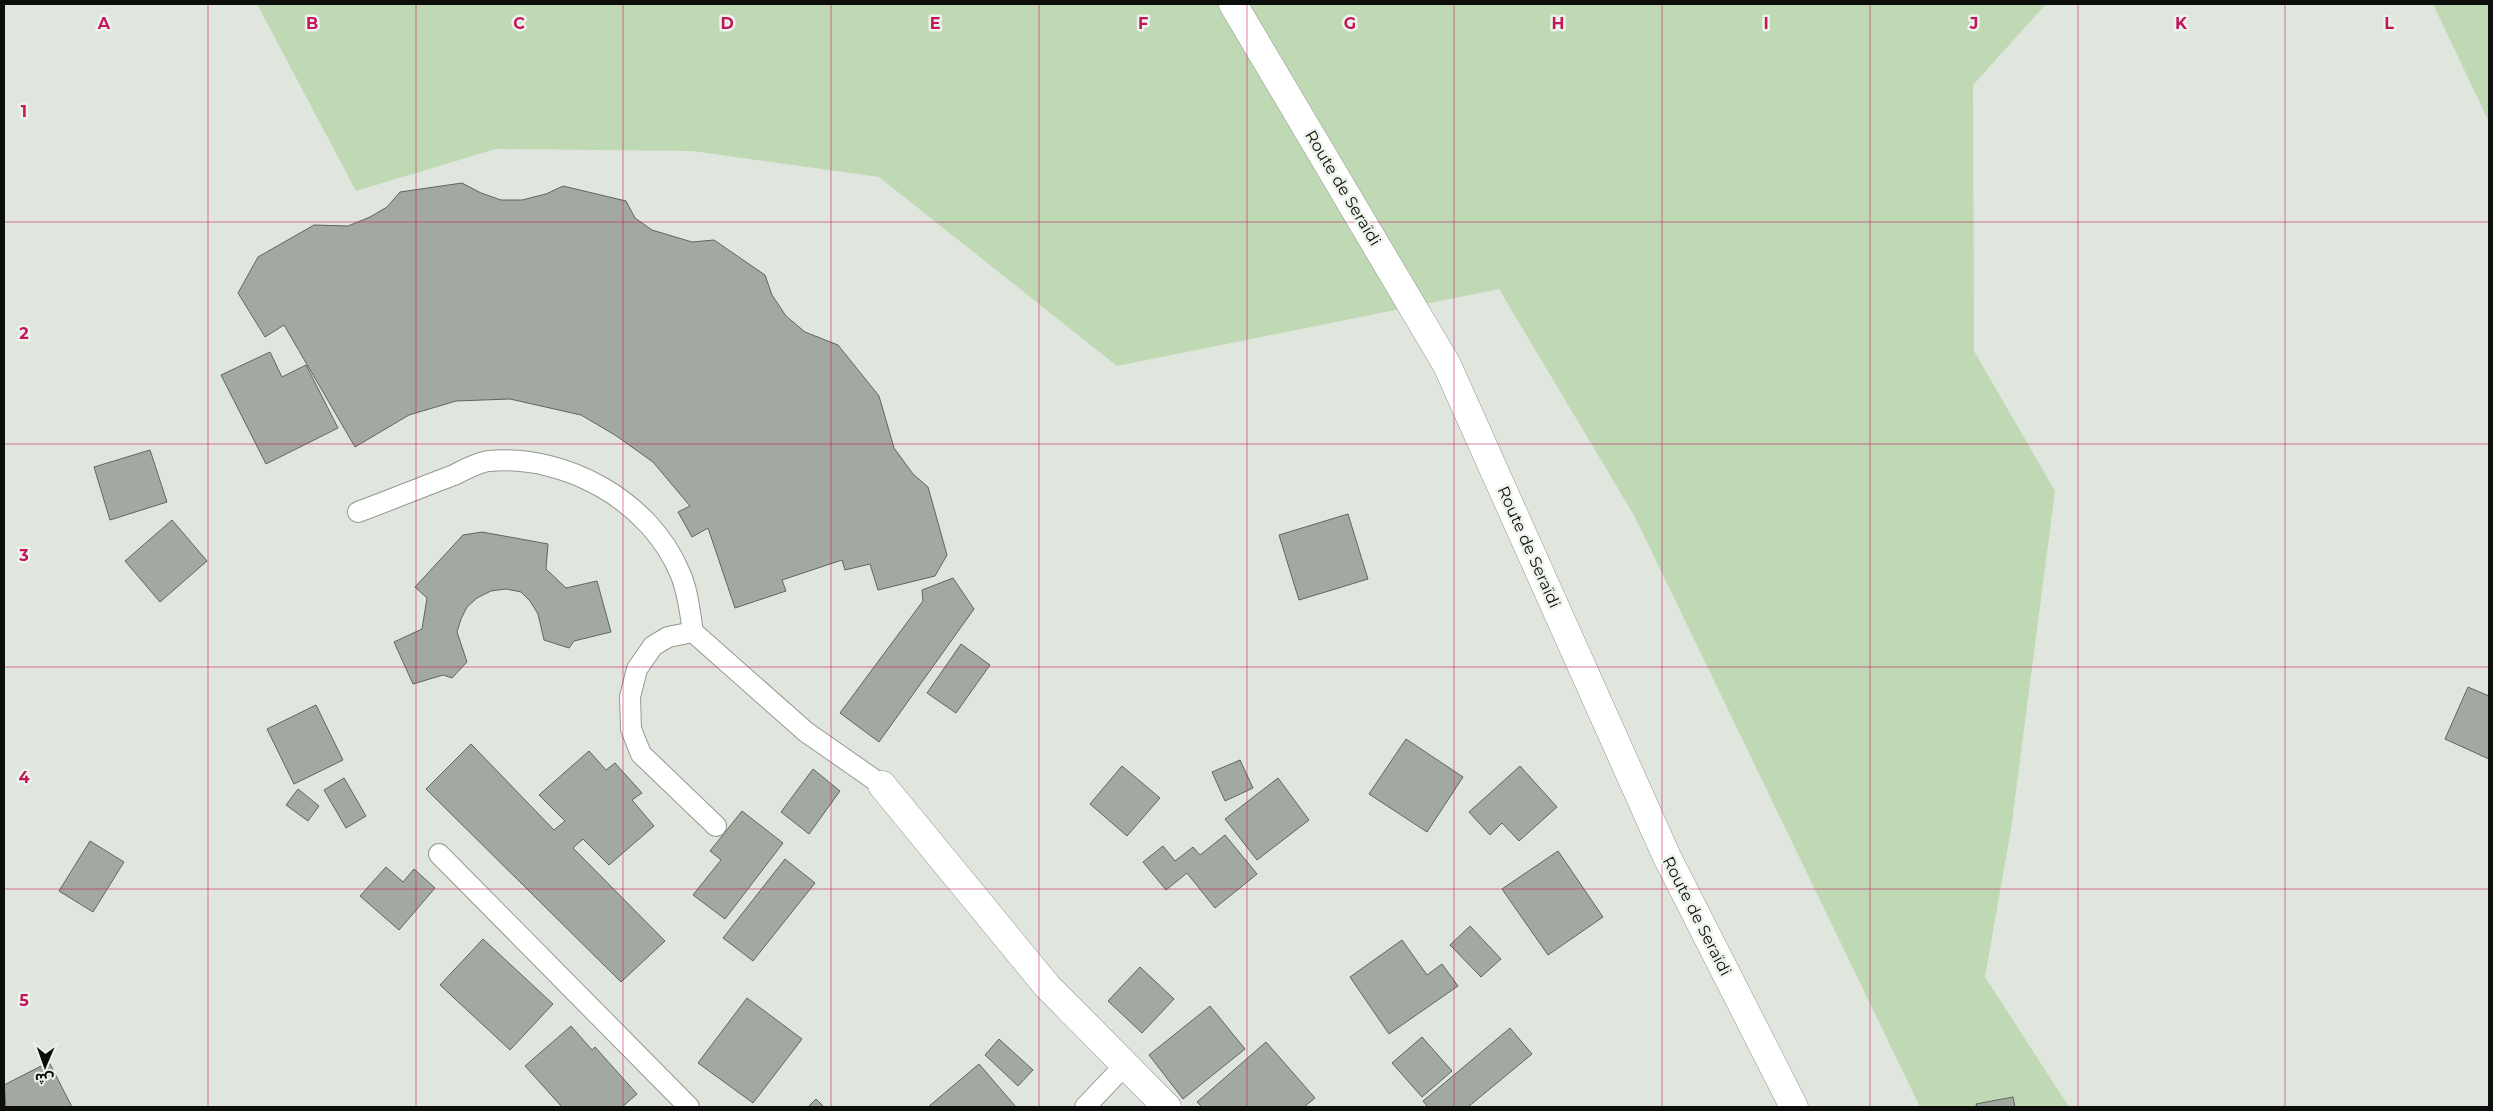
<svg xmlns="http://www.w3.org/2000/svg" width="2493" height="1111" font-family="Montserrat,'Noto Sans Arabic',sans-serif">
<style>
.green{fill:#bfd9b4}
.building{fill:#a3a8a1;stroke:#61655f}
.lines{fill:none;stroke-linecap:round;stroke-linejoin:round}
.lane-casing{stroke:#939891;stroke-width:22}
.street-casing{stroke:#939891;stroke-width:29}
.secondary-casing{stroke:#939891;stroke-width:29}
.lane{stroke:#fff;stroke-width:20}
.street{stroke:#fff;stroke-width:28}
.secondary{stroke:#fff;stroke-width:28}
.grid{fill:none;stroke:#c2185b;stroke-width:1;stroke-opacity:0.55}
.labels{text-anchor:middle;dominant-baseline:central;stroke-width:5;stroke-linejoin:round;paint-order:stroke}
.street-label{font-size:16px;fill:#0c0e0c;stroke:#edf2eb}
.grid-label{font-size:16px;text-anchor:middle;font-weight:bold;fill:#c2185b;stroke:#edf2eb;stroke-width:5;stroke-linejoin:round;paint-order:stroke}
</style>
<rect width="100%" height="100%" fill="#e0e5dd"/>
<!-- green -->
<g class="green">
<path d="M257 4H2046L1973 85 1974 351 2055 491 2011 829 1985 977 2069 1107H1920L1635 517 1499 289 1117 366 879 177 692 151 496 149 356 191Z"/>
<path d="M2430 4H2489V122L2434 6Z"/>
</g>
<!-- building -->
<g class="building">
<path d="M462 183 481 193 501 200H522L546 194 563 186 626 201 635 218 652 230 692 242 714 240 765 275 772 295 786 316 805 332 838 345 879 396 894 448 913 474 928 487 947 555 935 576 878 590 870 564 845 570 842 560 782 580 786 591 735 608 708 528 692 537 678 512 690 506 653 462 615 435 581 415 510 399 456 401 409 415 355 447 284 325 265 337 238 293 258 257 314 225 348 226 370 217 387 207 400 192Z"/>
<path d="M270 352 282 377 306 365 338 428 266 464 221 375Z"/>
<path d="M150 450 167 502 110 520 94 467Z"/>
<path d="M1348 514 1368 579 1299 600 1279 535Z"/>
<path d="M172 520 207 561 160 602 125 561Z"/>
<path d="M482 532 548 544 546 569 566 588 597 581 611 632 574 641 569 648 544 640 538 614 530 601 521 592 506 589 491 591 477 598 467 607 461 619 457 632 467 662 452 678 443 675 413 684 394 642 422 629 427 598 415 587 463 535Z"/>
<path d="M953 578 974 609 879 742 840 713 923 601 922 590Z"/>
<path d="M961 644 990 665 956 713 927 693Z"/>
<path d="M2468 687 2489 696V759L2445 739Z"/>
<path d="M316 705 343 760 294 784 267 729Z"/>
<path d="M1406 739 1463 777 1427 832 1369 794Z"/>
<path d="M471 744 554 830 565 821 539 795 589 751 606 770 615 763 642 793 632 800 654 826 609 865 583 839 573 848 665 941 621 982 426 789Z"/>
<path d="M1240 760 1253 788 1225 801 1212 772Z"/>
<path d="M1122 766 1160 798 1127 836 1090 804Z"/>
<path d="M1520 766 1557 807 1519 841 1502 823 1490 835 1469 812Z"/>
<path d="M813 769 840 791 809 834 781 812Z"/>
<path d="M344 778 366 816 346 828 324 790Z"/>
<path d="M1278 778 1309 820 1257 860 1225 819Z"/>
<path d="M298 789 319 806 308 821 286 805Z"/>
<path d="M742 811 783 843 725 919 693 895 721 860 710 851Z"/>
<path d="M1225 835 1257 874 1215 908 1187 873 1166 890 1143 862 1163 846 1175 861 1193 847 1200 855Z"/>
<path d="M90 841 124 862 93 912 59 891Z"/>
<path d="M1558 851 1603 917 1548 955 1502 889Z"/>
<path d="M785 859 815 883 753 961 723 938Z"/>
<path d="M386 867 403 882 414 869 435 888 399 930 360 896Z"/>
<path d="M1470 926 1501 959 1481 977 1450 945Z"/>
<path d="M483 939 553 1004 510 1050 440 985Z"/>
<path d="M1402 940 1427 975 1442 964 1458 986 1389 1034 1350 977Z"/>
<path d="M1140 967 1174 999 1142 1033 1108 1001Z"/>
<path d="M747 998 802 1039 753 1103 698 1063Z"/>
<path d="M1210 1006 1245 1049 1183 1099 1149 1055Z"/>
<path d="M571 1026 592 1050 595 1047 637 1094 622 1107H562L525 1066Z"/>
<path d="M1510 1028 1532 1054 1468 1107H1428L1423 1101Z"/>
<path d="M1422 1037 1452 1071 1422 1097 1392 1063Z"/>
<path d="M999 1039 1033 1070 1018 1086 985 1055Z"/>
<path d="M1266 1042 1315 1098 1304 1107H1202L1197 1102Z"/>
<path d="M49 1062 72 1107H6L4 1085Z"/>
<path d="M979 1064 1016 1107H928Z"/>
<path d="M2013 1097 2015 1107H1977L1976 1104Z"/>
<path d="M816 1099 824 1107H808Z"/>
</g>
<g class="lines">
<!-- lane casing -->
<g class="lane-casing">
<g id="lane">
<path d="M358 512C390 500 422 487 454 475 464 470 478 462 489 461 566 454 650 501 680 573 688 591 690 613 693 632L806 732 882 785"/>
<path d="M693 632 668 637 653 646 637 669 630 697 631 729 641 754 716 826"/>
<path d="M439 854 689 1107"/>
<path d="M1085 1107 1124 1066"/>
</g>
</g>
<!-- street casing -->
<g class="street-casing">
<path id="street" d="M882 785 1047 986 1167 1107"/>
</g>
<!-- secondary casing -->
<g class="secondary-casing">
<path id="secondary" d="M1233 4 1447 365 1667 857 1794 1107"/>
</g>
<!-- lane -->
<use href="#lane" class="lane"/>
<!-- street -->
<use href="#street" class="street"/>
<!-- secondary -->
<use href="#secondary" class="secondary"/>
</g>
<!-- grid -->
<path class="grid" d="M208 4V1107M416 4V1107M623 4V1107M831 4V1107M1039 4V1107M1247 4V1107M1454 4V1107M1662 4V1107M1870 4V1107M2078 4V1107M2285 4V1107M4 222H2489M4 444H2489M4 667H2489M4 889H2489"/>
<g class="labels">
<!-- street labels -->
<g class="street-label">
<text transform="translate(1343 188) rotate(59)">Route de Seraïdi</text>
<text transform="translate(1529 547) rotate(66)">Route de Seraïdi</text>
<text transform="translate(1697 916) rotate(63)">Route de Seraïdi</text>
</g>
</g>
<g class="grid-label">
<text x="104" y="29">A</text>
<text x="312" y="29">B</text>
<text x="519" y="29">C</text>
<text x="727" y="29">D</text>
<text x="935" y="29">E</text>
<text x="1143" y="29">F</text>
<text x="1350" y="29">G</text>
<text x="1558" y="29">H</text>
<text x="1766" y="29">I</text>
<text x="1974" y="29">J</text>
<text x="2181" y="29">K</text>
<text x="2389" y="29">L</text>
<text x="24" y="117">1</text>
<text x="24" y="339">2</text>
<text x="24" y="561">3</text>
<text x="24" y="783">4</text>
<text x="24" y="1006">5</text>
</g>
<!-- border -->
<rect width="2493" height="1111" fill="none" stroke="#0c0e0c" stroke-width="10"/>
<!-- north arrow -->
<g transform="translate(45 1066) rotate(182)" stroke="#edf2eb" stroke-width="4" paint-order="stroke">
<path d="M0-4L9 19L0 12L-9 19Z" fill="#0c0e0c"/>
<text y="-8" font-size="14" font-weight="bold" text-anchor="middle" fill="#0c0e0c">ش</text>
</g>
</svg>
